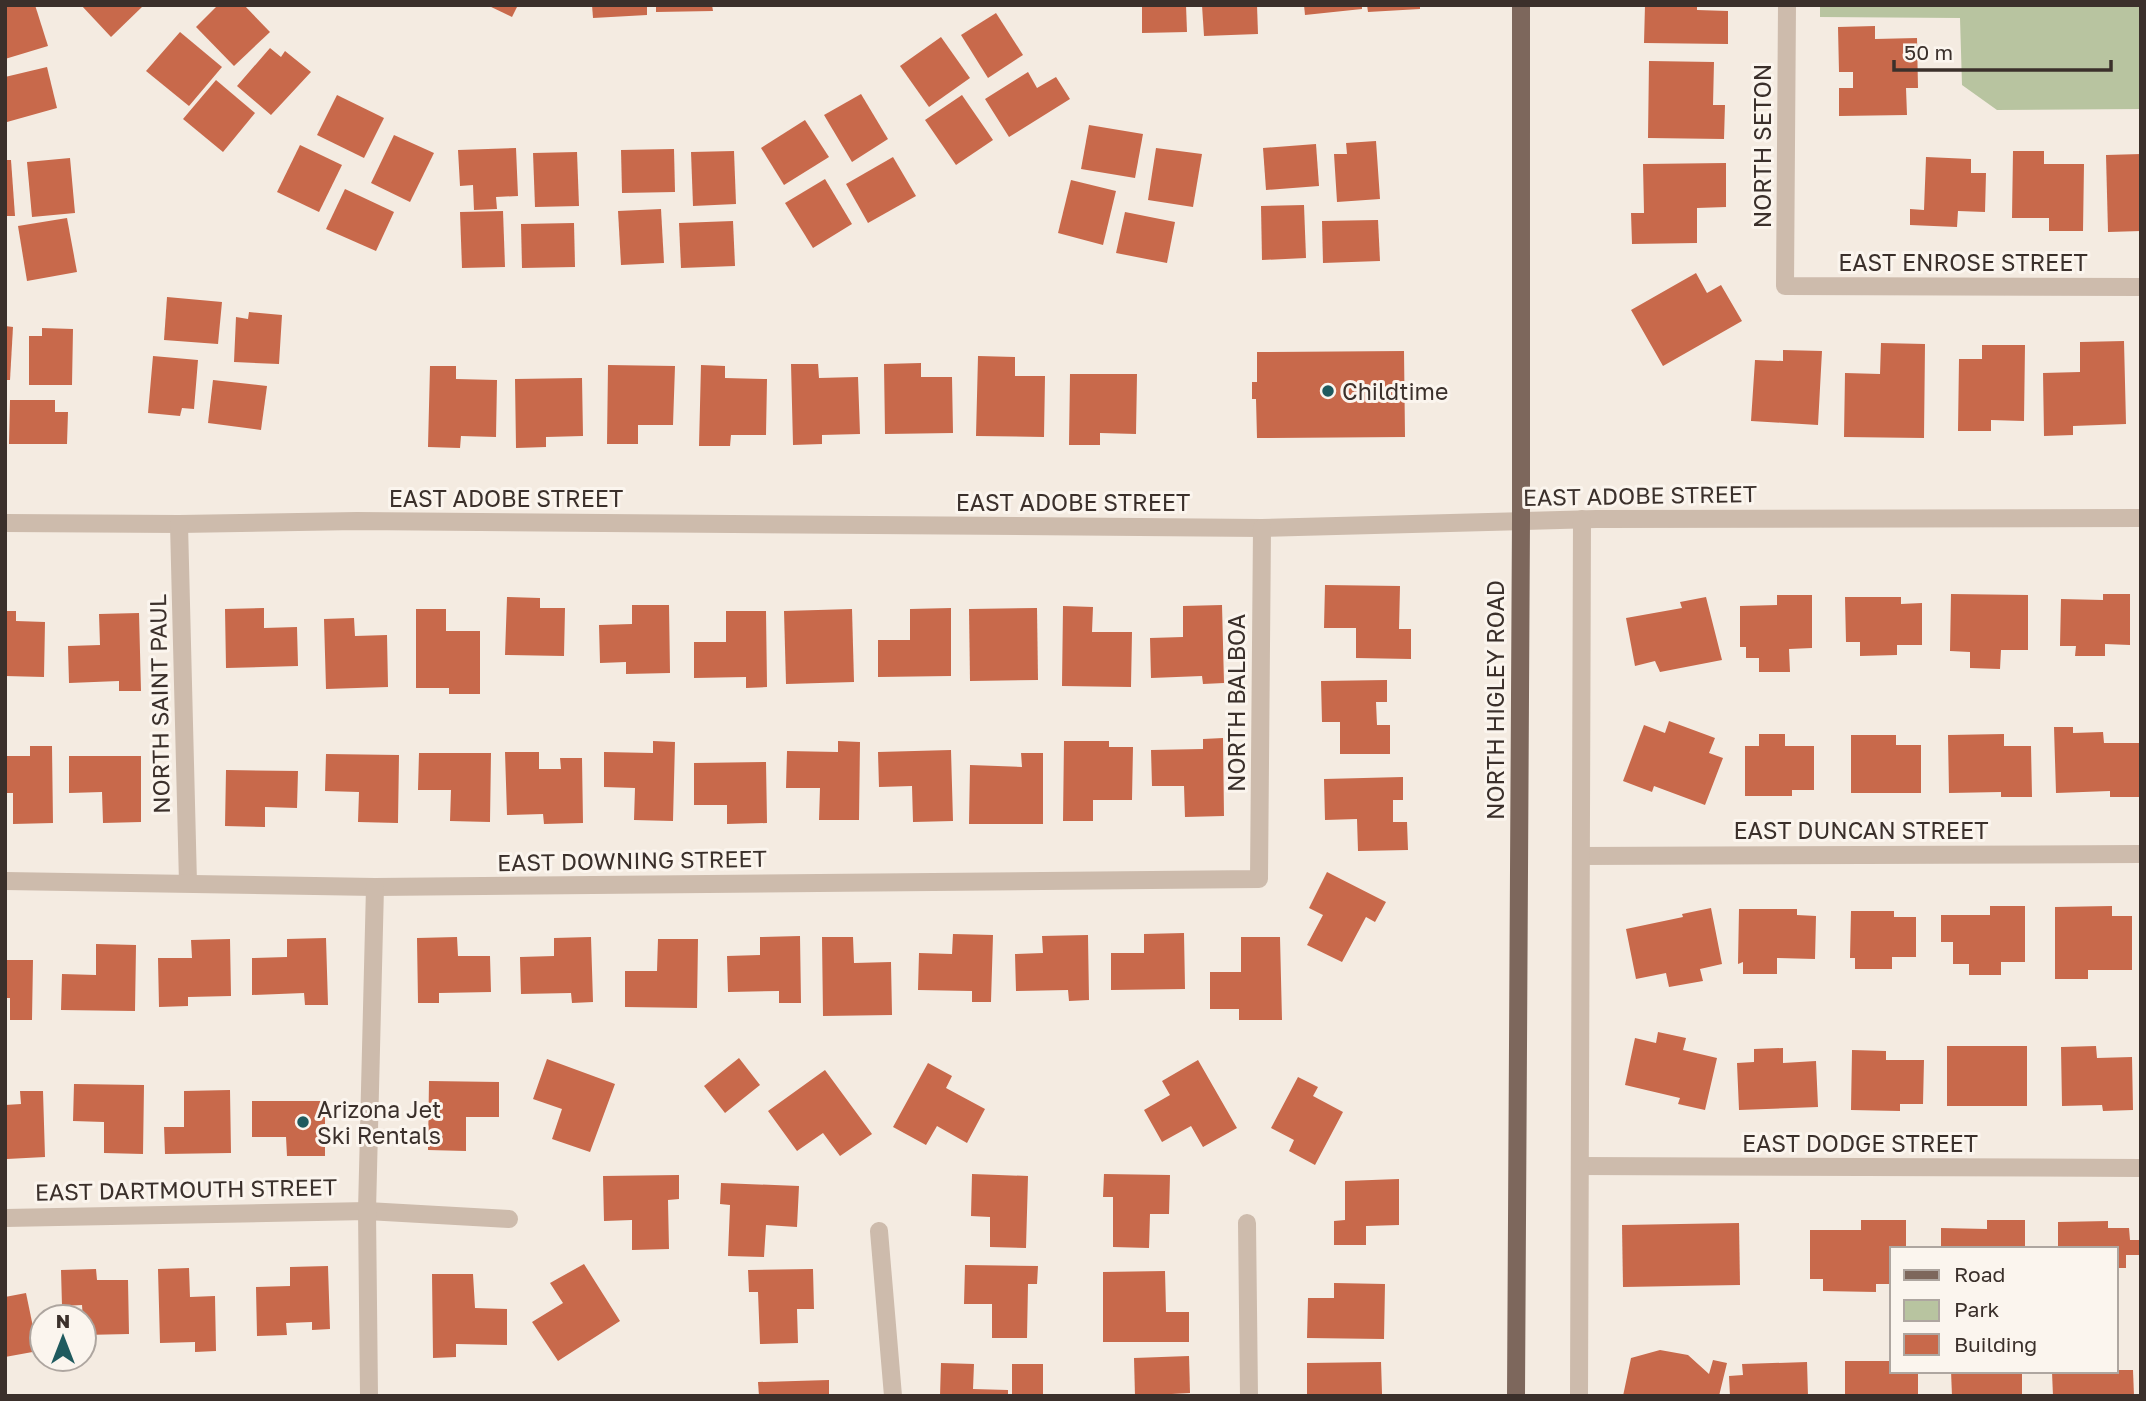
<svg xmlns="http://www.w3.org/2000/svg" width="2146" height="1401" font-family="'Golos Text',sans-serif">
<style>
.green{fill:#b8c4a0}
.building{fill:#c8694b}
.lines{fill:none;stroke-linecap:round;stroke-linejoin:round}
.minor{stroke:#cdbbac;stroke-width:18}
.major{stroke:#7d675c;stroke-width:18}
.poi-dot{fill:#1f5a5e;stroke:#fbf5ee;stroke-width:2.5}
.labels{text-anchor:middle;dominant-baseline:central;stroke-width:6;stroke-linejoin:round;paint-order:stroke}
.street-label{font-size:23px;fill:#3b302b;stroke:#fbf5ee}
.poi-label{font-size:23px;fill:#3b302b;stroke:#fbf5ee;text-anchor:start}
</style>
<rect width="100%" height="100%" fill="#f4ebe1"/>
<!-- green -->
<path class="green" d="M1820 5H2141V109L1997 110 1962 85 1960 18 1820 17Z"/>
<!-- building -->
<g class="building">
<path d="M5 5H35L48 46 5 59Z"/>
<path d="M81 5H144L111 37Z"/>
<path d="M218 5H244L270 32 234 66 196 27Z"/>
<path d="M487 5H518L512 17Z"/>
<path d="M592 5H647V15L593 18Z"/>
<path d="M656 5H712L713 11 656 12Z"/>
<path d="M1142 5H1186L1187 32 1142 33Z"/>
<path d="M1202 5H1257L1258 34 1204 36Z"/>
<path d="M1304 5H1362V9L1305 15Z"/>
<path d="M1367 5H1420V9L1368 12Z"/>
<path d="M1645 5H1697V10L1728 11V44L1644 43Z"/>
<path d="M996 13 1023 55 988 78 961 35Z"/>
<path d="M1875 26V39L1917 38 1918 88H1906L1907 115 1839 116V88H1853V72H1839L1838 27Z"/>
<path d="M180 32 222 67 189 106 146 71Z"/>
<path d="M941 37 970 78 929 107 900 66Z"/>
<path d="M270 48 281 57 285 51 311 72 271 115 237 86Z"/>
<path d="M1649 61 1714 62 1713 105H1725L1724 139 1648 138Z"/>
<path d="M47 67 57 108 7 122 5 77Z"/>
<path d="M1028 72 1037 88 1056 77 1070 99 1009 137 985 99Z"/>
<path d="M216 80 255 113 223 152 183 119Z"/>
<path d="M861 94 888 139 852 162 824 115Z"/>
<path d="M337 95 384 118 364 158 317 135Z"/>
<path d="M962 95 993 140 956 165 925 120Z"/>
<path d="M805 120 829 157 784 185 761 148Z"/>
<path d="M1089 125 1143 134 1135 178 1081 169Z"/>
<path d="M394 135 434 153 410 202 371 183Z"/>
<path d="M1376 141 1380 199 1337 202 1334 154H1347L1346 143Z"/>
<path d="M1316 144 1319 186 1266 190 1263 148Z"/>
<path d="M300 145 342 165 319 212 277 192Z"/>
<path d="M516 148 518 196 496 197 497 209 474 210 473 185 460 186 458 150Z"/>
<path d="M1156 148 1202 154 1193 207 1148 200Z"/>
<path d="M674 149 675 192 622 193 621 150Z"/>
<path d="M734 151 736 204 693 206 691 152Z"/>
<path d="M2013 151H2044V164H2084L2083 231H2049V218H2012Z"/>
<path d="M577 152 579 206 535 207 533 153Z"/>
<path d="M2141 154V231L2108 232 2106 155Z"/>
<path d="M893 157 916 196 868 223 846 184Z"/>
<path d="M1926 157 1971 159V173H1986L1985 212 1958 211 1957 227 1910 225V209L1924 210Z"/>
<path d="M70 158 75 213 32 217 27 162Z"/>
<path d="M5 160H11L15 216H5Z"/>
<path d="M1726 163V207L1697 208V243L1632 244 1631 213H1644L1643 164Z"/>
<path d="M825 179 852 224 813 248 785 203Z"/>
<path d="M1071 180 1116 191 1103 245 1058 233Z"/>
<path d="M345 189 394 212 376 251 326 229Z"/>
<path d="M1304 205 1306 258 1262 260 1261 206Z"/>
<path d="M661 209 664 263 621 265 618 211Z"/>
<path d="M503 211 505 267 462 268 460 212Z"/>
<path d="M1125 212 1175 222 1167 263 1116 253Z"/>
<path d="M67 218 77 272 27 281 18 226Z"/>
<path d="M1378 220 1380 261 1323 263 1322 221Z"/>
<path d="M733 221 735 266 681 268 679 223Z"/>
<path d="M574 223 575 267 522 268 521 224Z"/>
<path d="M1696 273 1707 293 1721 285 1742 321 1663 366 1631 310Z"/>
<path d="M167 297 222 302 218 344 164 340Z"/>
<path d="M249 312 282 315 279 364 234 362 236 317 248 319Z"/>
<path d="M5 326 13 327 10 380H5Z"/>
<path d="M42 328 73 329 72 385H29V336H42Z"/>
<path d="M2124 341 2126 424 2073 426V435L2044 436 2043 373 2080 372V342Z"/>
<path d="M1881 343 1925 344 1924 438 1844 437 1845 373 1880 374Z"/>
<path d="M1982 345H2025L2024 421 1991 420V431H1958L1959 359H1982Z"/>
<path d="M1783 350 1822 351 1818 425 1751 421 1755 360 1783 361Z"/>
<path d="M1404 351 1405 437 1257 438 1256 399H1252V382H1257V352Z"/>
<path d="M153 356 198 360 194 409 182 408 180 416 148 413Z"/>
<path d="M978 356 1015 357V376H1045L1044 437 976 436Z"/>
<path d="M921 363V377H952L953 433 885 434 884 364Z"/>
<path d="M791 364H818L819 378 858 377 860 434 822 435V444L793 445Z"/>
<path d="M608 365 675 366 673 425H638V444H607Z"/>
<path d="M701 365 725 366V378L767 379 766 435H731L730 446H699Z"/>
<path d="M430 366H456V379L497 380 496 437 461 436 460 448 428 447Z"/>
<path d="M1070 374H1137L1136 434 1100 433V445H1069Z"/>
<path d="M582 378 583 436 546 437V447L516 448 515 379Z"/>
<path d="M213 380 267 386 261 430 208 423Z"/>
<path d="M10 400H55V412H68L67 444H9Z"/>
<path d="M1325 585 1400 586 1399 629H1411V659L1356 658V628H1324Z"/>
<path d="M1951 594 2028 595V650H2001L2000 669 1970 668V652L1950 651Z"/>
<path d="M2103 594H2130V645L2105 644V656H2075L2076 646H2060L2061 599 2103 600Z"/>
<path d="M1777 595H1812V648L1789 649 1790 672H1759V658H1746V647H1740V606L1777 605Z"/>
<path d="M507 597 540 598V608H565L564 656 505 655Z"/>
<path d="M1706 597 1722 660 1660 672 1655 661 1635 666 1626 618 1682 608 1680 602Z"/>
<path d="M1845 597H1901V604L1922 603V645H1897V655L1860 656V642H1846Z"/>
<path d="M632 605H669L670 673 626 674V662L600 663 599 625 632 624Z"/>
<path d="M1222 605 1224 683 1203 684 1202 676 1151 678 1150 638 1183 637V606Z"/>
<path d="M1063 606 1093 607 1092 632H1132L1131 687 1062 686Z"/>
<path d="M264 608V628L297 627 298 666 226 668 225 609Z"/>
<path d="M951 608V676L878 677V640H910V609Z"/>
<path d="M1037 608 1038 680 970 681 969 609Z"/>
<path d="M416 609H446V631H480V694H449V688H416Z"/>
<path d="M852 609 854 682 786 684 784 611Z"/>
<path d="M5 611H16V621L45 622 44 677 5 676Z"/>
<path d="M726 611H766L767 687 746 688V677L694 678V642H726Z"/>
<path d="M139 613 141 691H119V681L69 683 68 646 100 645 99 614Z"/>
<path d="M354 618 355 636 387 635 388 687 326 689 324 619Z"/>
<path d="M1387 680V702H1376L1377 725H1390V754H1340V722H1322L1321 681Z"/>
<path d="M1669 721 1715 738 1709 753 1723 758 1705 805 1654 786 1652 792 1623 781 1644 725 1665 733Z"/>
<path d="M2054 727H2073V733L2103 732 2104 743H2139L2141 797H2110V791L2056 793Z"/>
<path d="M1759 734H1785V746H1814V790H1792V796H1745V746H1759Z"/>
<path d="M2004 734V746H2031L2032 797H2001V792L1949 793 1948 735Z"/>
<path d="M1851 735H1896V745H1921V793H1851Z"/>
<path d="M1223 738 1224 816 1185 817 1184 786H1152L1151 750 1203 749V739Z"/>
<path d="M653 741 675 742 673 821 634 820 635 788 604 787V752L653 753Z"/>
<path d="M838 741 860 742 859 820H819L820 788H786L787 751 838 752Z"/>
<path d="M1064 741H1109V747H1133L1132 800H1093V821H1063Z"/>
<path d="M30 746H52L53 823 13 824V793H5V756H30Z"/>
<path d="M951 750 953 821 913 822 912 786 879 787 878 752Z"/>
<path d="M505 752H539V769H561L560 758H582L583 823 544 824 543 814 507 815Z"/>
<path d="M419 753H491L490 822 450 821 451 790H418Z"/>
<path d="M1021 753H1043V824H969L970 765 1022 767Z"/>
<path d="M326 754 399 755 398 823 358 822 359 792 325 791Z"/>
<path d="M69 756H141V822L103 823 102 792 69 793Z"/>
<path d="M766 762 767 823 727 824V805H694V763Z"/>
<path d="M226 770 298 771 297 808 265 807V827L225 826Z"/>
<path d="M1403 777V800H1393V822H1407L1408 850 1358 851 1357 819 1325 820 1324 779Z"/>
<path d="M1327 872 1386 902 1375 922 1366 917 1342 962 1307 945 1323 915 1309 908Z"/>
<path d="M1990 906H2025V962H2001V975H1969V964H1953V942H1941V915H1990Z"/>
<path d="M2112 906V916H2132V970H2088V979H2055V907Z"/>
<path d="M1711 908 1722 964 1700 969 1703 981 1669 987 1666 973 1636 979 1626 929 1683 917 1682 914Z"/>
<path d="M1739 909H1797V915L1816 916 1815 959 1777 958V974H1743V962L1738 964Z"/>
<path d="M1851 911H1894V917H1916V957H1892V969H1855V958H1850Z"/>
<path d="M1184 933 1185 989 1111 990V953H1144V934Z"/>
<path d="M953 934 993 935 991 1002H972V991L918 990 919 953 952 954Z"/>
<path d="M1088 935 1089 1000 1069 1001 1068 990 1016 991 1015 954 1043 953 1042 936Z"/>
<path d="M800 936 801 1003H779V991L728 992 727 956 760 955V937Z"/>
<path d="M457 937 458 956H490L491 992 439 993V1003H418L417 938Z"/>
<path d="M591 937 593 1002 572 1003 571 993 521 994 520 957 554 956V938Z"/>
<path d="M822 937H853L854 963 891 962 892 1015 823 1016Z"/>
<path d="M1241 937H1280L1282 1020H1239V1009H1210V972H1241Z"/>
<path d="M326 938 328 1005H305L304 993 252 995V958L287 957V939Z"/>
<path d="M230 939 231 996 188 997V1006L159 1007 158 958H192L191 940Z"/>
<path d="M658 939H698L697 1008 625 1007V971H657Z"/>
<path d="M96 944 136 945 135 1011 61 1010 62 974 96 975Z"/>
<path d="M5 960H33L32 1020H10V998H5Z"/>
<path d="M1658 1032 1686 1038 1683 1050 1717 1058 1705 1110 1678 1104 1680 1098 1625 1085 1635 1038 1656 1043Z"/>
<rect x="1947" y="1046" width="80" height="60"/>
<path d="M2096 1046 2097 1058 2132 1057 2133 1110 2103 1111 2102 1105 2062 1106 2061 1047Z"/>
<path d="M1783 1048V1063L1816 1061 1818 1107 1739 1110 1737 1063 1754 1062V1049Z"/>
<path d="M1852 1050 1886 1051V1060H1924L1923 1104H1900V1111L1851 1110Z"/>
<path d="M739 1058 760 1085 725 1113 704 1086Z"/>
<path d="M547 1059 615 1084 590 1152 552 1139 562 1109 533 1099Z"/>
<path d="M1198 1060 1237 1128 1203 1147 1191 1126 1162 1142 1144 1110 1170 1095 1162 1081Z"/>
<path d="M928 1063 952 1076 946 1088 985 1109 967 1143 937 1126 926 1145 893 1127Z"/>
<path d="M825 1070 872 1134 840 1156 823 1133 797 1151 768 1111Z"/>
<path d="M1298 1077 1318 1087 1313 1096 1343 1112 1315 1165 1289 1151 1294 1140 1271 1128Z"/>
<path d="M429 1081 499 1082V1117H466V1151L428 1150Z"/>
<path d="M74 1084 144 1085 143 1154 104 1153V1122L73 1121Z"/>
<path d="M230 1090 231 1153 165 1154 164 1127H184V1091Z"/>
<path d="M20 1091H43L45 1157 7 1159 5 1105 21 1104Z"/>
<path d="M252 1101H325V1156H287L286 1137H252Z"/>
<path d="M972 1174 1028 1176 1026 1248 990 1247V1217L971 1216Z"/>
<path d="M1104 1174 1170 1175 1169 1214H1150L1149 1248 1113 1247V1197H1103Z"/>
<path d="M679 1175V1199L668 1200 669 1249 632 1250V1220L604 1221 603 1176Z"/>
<path d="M1399 1179V1225L1366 1226V1245H1334V1221L1345 1220V1181Z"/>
<path d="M721 1183 799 1186 797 1227 766 1225 764 1257 728 1256 730 1205 720 1204Z"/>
<path d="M1861 1220H1906V1249H1892V1284H1876V1292L1823 1291V1279H1810V1230H1861Z"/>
<path d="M1987 1220H2025V1249H1941V1228L1987 1229Z"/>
<path d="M2108 1221V1228H2129L2130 1240H2139V1255H2126V1268H2116V1249H2058V1222Z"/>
<path d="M1739 1223 1740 1285 1623 1287 1622 1225Z"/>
<path d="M584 1264 620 1321 558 1361 532 1322 563 1303 550 1283Z"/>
<path d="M965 1265 1038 1266 1037 1284H1028L1027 1338H992V1304H964Z"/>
<path d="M328 1266 330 1329 312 1330V1322L286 1323 287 1335 257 1336 256 1287 290 1286V1267Z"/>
<path d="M189 1268 190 1297 215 1296 216 1351 195 1352V1342L160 1343 158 1269Z"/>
<path d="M96 1269 97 1280H128L129 1334 84 1335 82 1305 62 1306 61 1270Z"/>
<path d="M813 1269 814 1309H797L798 1343 760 1344 758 1292H749L748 1270Z"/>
<path d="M1165 1271 1166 1312H1189V1342H1103V1272Z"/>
<path d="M432 1274H473L475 1308 507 1309V1345L456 1344V1357L433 1358Z"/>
<path d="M1334 1283 1385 1284 1384 1339 1307 1338 1308 1298H1334Z"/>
<path d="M26 1293 38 1351 5 1357V1297Z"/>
<path d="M1660 1350 1688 1355 1709 1374 1713 1360 1727 1363 1719 1396H1623L1631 1358Z"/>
<path d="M1189 1356 1190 1393 1135 1396 1134 1358Z"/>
<path d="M1845 1361H1892V1371H1918V1396H1845Z"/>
<path d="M1381 1362 1382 1394 1307 1395V1363Z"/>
<path d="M1807 1362 1808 1396H1730L1729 1376 1743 1375 1742 1364Z"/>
<path d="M941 1363 974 1364 973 1389 1008 1390V1396H940Z"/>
<rect x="1012" y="1364" width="31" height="32"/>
<path d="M2116 1370H2133L2134 1396H2053L2052 1372Z"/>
<path d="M1951 1371H2022V1396H1952Z"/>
<path d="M829 1380V1396H759L758 1382Z"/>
</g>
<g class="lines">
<!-- minor -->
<g class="minor">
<path d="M1787 5 1785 286 2141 287"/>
<path d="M5 523 179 524 357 521 1262 528 1596 519 2141 518"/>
<path d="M179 524 188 883"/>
<path d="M1581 856 2141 854"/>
<path d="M5 881 375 887 1259 879 1262 528"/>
<path d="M1580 1166 2141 1168"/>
<path d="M5 1218 367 1211 509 1219"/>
<path d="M1247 1223 1249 1396"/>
<path d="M879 1231 893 1396"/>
<path d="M369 1396 367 1211 375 887"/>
<path d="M1579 1396 1582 519"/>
</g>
<!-- major -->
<path class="major" d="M1516 1396 1521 521V5"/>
</g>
<!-- markers -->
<g class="poi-dot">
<circle cx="1328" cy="391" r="7"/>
<circle cx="303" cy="1122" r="7"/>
</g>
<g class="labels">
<!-- street labels -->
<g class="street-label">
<text transform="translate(1762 146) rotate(-90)">NORTH SETON</text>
<text x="1963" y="262">EAST ENROSE STREET</text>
<text transform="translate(1640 495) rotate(-1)">EAST ADOBE STREET</text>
<text x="506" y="498">EAST ADOBE STREET</text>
<text x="1073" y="502">EAST ADOBE STREET</text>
<text transform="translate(1495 700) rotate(-90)">NORTH HIGLEY ROAD</text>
<text transform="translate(1236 703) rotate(-90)">NORTH BALBOA</text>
<text transform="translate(159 704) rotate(-91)">NORTH SAINT PAUL</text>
<text x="1861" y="830">EAST DUNCAN STREET</text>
<text transform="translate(632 860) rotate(-1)">EAST DOWNING STREET</text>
<text x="1860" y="1143">EAST DODGE STREET</text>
<text transform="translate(186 1189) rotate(-1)">EAST DARTMOUTH STREET</text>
</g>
<!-- poi labels -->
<g class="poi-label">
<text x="1342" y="391">Childtime</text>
<text x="317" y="1109">Arizona Jet<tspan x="317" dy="26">Ski Rentals</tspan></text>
</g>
</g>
<!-- border -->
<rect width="2146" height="1401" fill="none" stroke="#3b302b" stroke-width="14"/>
<!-- legend -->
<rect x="1890" y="1247" width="228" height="126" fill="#fbf5ee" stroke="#aea6a0" stroke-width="2"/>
<rect x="1904" y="1270" width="35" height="10" fill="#7d675c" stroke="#aea6a0" stroke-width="2"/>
<text x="1954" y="1282" font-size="21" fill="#3b302b">Road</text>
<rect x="1904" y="1300" width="35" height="21" fill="#b8c4a0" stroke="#aea6a0" stroke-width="2"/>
<text x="1954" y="1317" font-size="21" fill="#3b302b">Park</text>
<rect x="1904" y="1334" width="35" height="21" fill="#c8694b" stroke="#aea6a0" stroke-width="2"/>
<text x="1954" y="1352" font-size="21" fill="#3b302b">Building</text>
<!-- north arrow -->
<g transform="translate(63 1338)"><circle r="33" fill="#fbf5ee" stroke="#aea6a0" stroke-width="2"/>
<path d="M0-5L12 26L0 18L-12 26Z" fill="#1f5a5e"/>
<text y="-10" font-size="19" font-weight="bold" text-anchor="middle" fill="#3b302b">N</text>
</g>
<!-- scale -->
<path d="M1894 60v10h217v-10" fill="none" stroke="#3b302b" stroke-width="3.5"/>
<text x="1904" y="60" font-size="21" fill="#3b302b" stroke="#fbf5ee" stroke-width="5" paint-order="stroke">50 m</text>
</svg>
